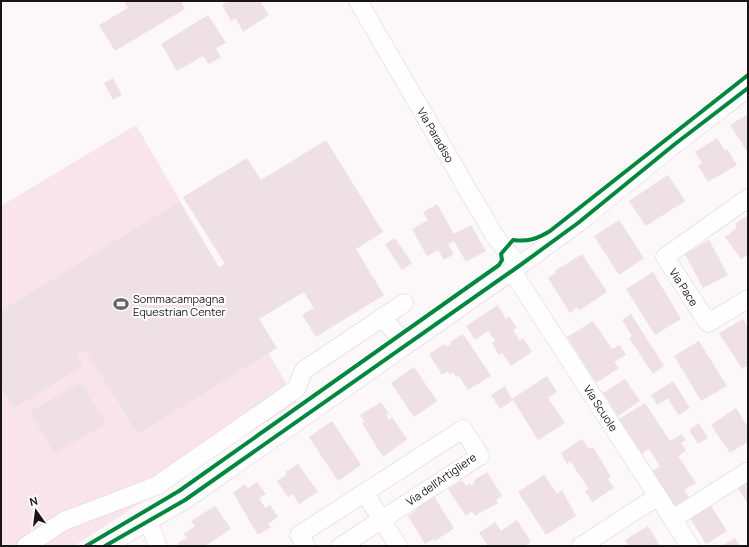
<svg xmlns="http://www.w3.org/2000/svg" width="749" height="547" font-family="Manrope,sans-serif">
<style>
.green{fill:#f9e4ec}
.building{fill:#efe0e6}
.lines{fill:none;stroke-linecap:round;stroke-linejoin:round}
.minor-casing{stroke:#d8d3d5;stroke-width:19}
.minor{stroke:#fffefe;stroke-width:18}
.cycleway-casing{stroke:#fff;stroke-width:6}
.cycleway{stroke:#00873e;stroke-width:4}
.labels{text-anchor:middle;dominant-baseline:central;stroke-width:4;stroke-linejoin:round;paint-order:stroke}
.street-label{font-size:11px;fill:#191416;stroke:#fff}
.poi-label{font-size:11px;fill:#191416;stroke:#fff;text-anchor:start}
</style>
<rect width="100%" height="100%" fill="#fcf7f9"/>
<!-- green -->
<path class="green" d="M136 125 297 402 74 546H1V206Z"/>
<!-- building -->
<g class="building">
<path d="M124 1H181L185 9 115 51 99 25 128 8Z"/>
<path d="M229 1H260L269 15 243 32 236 18 231 21 222 5Z"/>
<path d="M208 15 226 43 216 48 221 57 209 64 203 56 177 71 161 44Z"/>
<path d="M113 78 122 95 113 100 104 83Z"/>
<path d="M748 114V153L730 125Z"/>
<path d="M717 138 725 151 727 149 737 165 708 182 698 166 702 163 695 152Z"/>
<path d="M326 140 383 232 356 249 384 295 316 337 302 315 314 308 304 292 259 319 277 348 138 434 85 350 76 355 83 366 14 408 1 387V311L179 202 219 267 225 264 183 197 247 158 261 180Z"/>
<path d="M668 175 685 201 646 226 629 201Z"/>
<path d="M437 204 454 234 471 225 486 251 466 262 454 241 448 244 454 254 444 260 438 250 427 256 412 229 428 220 423 212Z"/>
<path d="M748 215V255L741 259 725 237 737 228 735 224Z"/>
<path d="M619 220 644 258 619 275 594 236Z"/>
<path d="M395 238 412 263 402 270 385 244Z"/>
<path d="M709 240 728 275 703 288 685 254Z"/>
<path d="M582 254 607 292 580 310 577 307 570 313 548 278 556 273 555 271Z"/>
<path d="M653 272 681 319 655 335 626 289Z"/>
<path d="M498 305 506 319 509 316 517 328 513 330 520 341 523 338 532 352 511 366 502 353 499 355 492 343 495 341 488 331 475 340 466 326Z"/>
<path d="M631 314 664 366 653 374 629 338 632 336 622 320Z"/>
<path d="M743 319 748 327V365L742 369 719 333Z"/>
<path d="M593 321 612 349 620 345 626 355 614 362 619 368 596 383 567 337Z"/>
<path d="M463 334 491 376 468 390 458 375 456 377 453 372 450 375 448 371 442 375 429 354 444 344 446 347 451 344 450 342Z"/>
<path d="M699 341 727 386 701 401 674 356Z"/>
<path d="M414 367 437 401 414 417 391 383Z"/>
<path d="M547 376 557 392 548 398 565 423 538 440 513 400 500 409 491 395 505 386 512 399Z"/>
<path d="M625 379 640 401 618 416 603 393Z"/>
<path d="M673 381 690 408 678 415 668 398 657 405 651 395Z"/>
<path d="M81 382 106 424 55 453 30 412Z"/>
<path d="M381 402 389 414 386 415 389 420 392 417 407 439 383 457 362 423 365 422 360 415Z"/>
<path d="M645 403 670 441 682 434 686 440 681 443 686 450 679 456 676 453 696 483 684 490 689 497 674 507 651 472 660 466 649 449 642 454 619 419Z"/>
<path d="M736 408 748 427V442L730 453 711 425Z"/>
<path d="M332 421 361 465 338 481 309 437Z"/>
<path d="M699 423 708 438 698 444 689 430Z"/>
<path d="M582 439 589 449 593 447 611 477 608 479 614 488 592 502 585 491 589 489 570 461 567 464 561 453Z"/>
<path d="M298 464 318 492 299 504 293 494 288 497 277 481 287 474 285 472Z"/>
<path d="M487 472 502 496 496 500 498 503 475 516 472 511 466 516 448 489 462 480 466 486 469 483 471 486 475 483 473 481Z"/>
<path d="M544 475 557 494 562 490 576 516 546 535 518 492Z"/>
<path d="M257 482 266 494 259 498 265 508 270 505 278 517 268 524 271 527 258 535 233 493 245 484 248 488Z"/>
<path d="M747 483 748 485V504L738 488Z"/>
<path d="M433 495 454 528 435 541 433 539 425 544 408 516 417 510 415 507Z"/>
<path d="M709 503 727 531 706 544 689 516Z"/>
<path d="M215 506 231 529 205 546H180L177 543 187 538 184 534 195 526 191 521Z"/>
<path d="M517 520 531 542 525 546H488L479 533 495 522 501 531Z"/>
<path d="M648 526 660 546H629L625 540Z"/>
<path d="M735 538 740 546H721Z"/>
</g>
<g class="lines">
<!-- minor casing -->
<g class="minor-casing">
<g id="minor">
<path d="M358 1 494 235 519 266"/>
<path d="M748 198 665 257 708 323 748 299"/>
<path d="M512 271 690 546"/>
<path d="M382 317 406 345"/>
<path d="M365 493 398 546"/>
<path d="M673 519 748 471"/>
<path d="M148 521 158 546"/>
<path d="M26 546 64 521 156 486 296 389 304 370 404 303"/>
<path d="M105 546 185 500 519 266 578 223 675 144 748 88"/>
<path d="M306 546 299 535 463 429 480 456 341 546"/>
<path d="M581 546 658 496"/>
</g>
</g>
<!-- minor -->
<use href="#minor" class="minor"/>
<!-- cycleway casing -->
<g class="cycleway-casing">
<g id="cycleway">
<path d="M86 546 179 491 499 265 502 260 501 254 513 240C528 242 537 239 550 231L748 75"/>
<path d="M105 546 185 500 519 266 578 223 675 144 748 88"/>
</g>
</g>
<!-- cycleway -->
<use href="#cycleway" class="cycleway"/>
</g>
<!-- icons -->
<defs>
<g id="stadium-bare" transform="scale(1.2)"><path d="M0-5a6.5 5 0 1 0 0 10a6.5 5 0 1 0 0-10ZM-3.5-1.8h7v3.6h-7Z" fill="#686365" stroke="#fff" stroke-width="2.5" paint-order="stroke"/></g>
</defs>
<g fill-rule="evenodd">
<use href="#stadium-bare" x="121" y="304"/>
</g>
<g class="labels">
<!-- street labels -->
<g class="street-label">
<text transform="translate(436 135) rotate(60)">Via Paradiso</text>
<text transform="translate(684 287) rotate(57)">Via Pace</text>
<text transform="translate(601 408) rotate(57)">Via Scuole</text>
<text transform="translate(441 479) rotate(-35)">Via dell'Artigliere</text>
</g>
<!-- poi labels -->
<g class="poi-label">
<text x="133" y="298">Sommacampagna<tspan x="133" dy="13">Equestrian Center</tspan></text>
</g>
</g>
<!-- border -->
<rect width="749" height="547" fill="none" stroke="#191416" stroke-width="4"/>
<!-- north arrow -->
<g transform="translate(36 511) rotate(346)" stroke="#ffffff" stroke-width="3" paint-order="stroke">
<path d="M0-3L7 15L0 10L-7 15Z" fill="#191416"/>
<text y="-6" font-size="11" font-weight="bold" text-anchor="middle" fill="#191416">N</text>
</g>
</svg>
